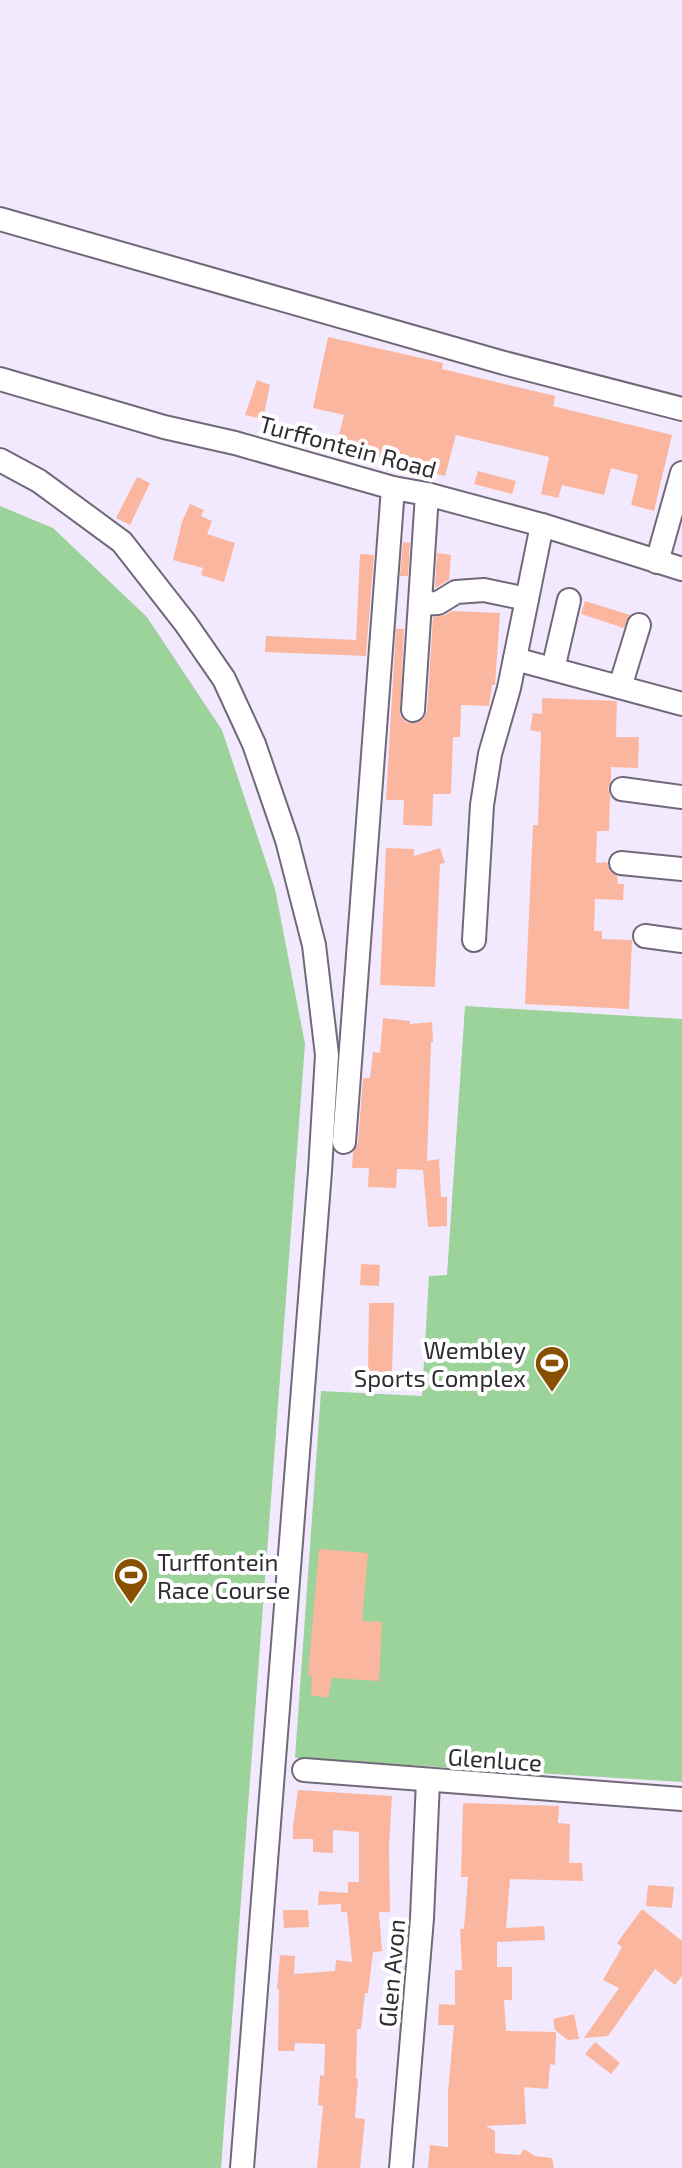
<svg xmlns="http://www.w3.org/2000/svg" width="682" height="2168" font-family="'Exo 2',sans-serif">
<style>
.green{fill:#9cd39a}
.building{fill:#fbb69f}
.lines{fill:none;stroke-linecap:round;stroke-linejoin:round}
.minor-casing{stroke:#71687a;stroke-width:26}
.minor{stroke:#fff;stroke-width:22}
.labels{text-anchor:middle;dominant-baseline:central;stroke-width:8;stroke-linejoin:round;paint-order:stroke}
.street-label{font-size:24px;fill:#302c34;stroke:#fff}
.poi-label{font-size:24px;fill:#302c34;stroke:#fff;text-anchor:end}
</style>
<rect width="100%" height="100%" fill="#f3e9fe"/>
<!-- green -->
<g class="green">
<path d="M0 506 53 528 147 617 222 730 275 889 305 1044 221 2168H0Z"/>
<path d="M465 1006 682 1019V1782L295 1758 321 1391 422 1396 429 1276 447 1275Z"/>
</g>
<!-- building -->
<g class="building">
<path d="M328 337 443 363 442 369 555 396 553 406 672 435 654 511 631 505 638 475 611 468 604 495 562 485 558 498 541 494 549 457 456 435 445 476 420 470V468L336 446 344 415 313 408Z"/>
<path d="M257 380 270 385 263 419 245 415Z"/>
<path d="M478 471 516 481 512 494 474 484Z"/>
<path d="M137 477 150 483 130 525 116 518Z"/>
<path d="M190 504 204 510 201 516 212 521 207 534 235 543 224 582 201 575 203 568 173 560 182 522Z"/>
<path d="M403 542 410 543 408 576H400Z"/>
<path d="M437 553 451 555 449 580 435 588Z"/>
<path d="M360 554 374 555 366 656 265 652 266 636 356 640Z"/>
<path d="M585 601 630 615 624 628 581 614Z"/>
<path d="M452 611 500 613 495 685H492L489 706 461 705 460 737H453L451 794H433L432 826 403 825 404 800H386L396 629H404L400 715 406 722 418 723 424 718 427 711 433 617 445 615Z"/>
<path d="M542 698 617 701 616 737H639L638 768 611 767V781L608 788 610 796 609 831H597L596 863 607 862 609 869 617 876 618 884H624L623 900 595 899 594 931H602V939L632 940 629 1009 525 1004 533 825H538L541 732 530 730 533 713 542 714Z"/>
<path d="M386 848 414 849V856L440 848 445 863 440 864 435 987 380 985Z"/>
<path d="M383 1018 410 1021V1024L432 1022 433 1042H431L427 1161 439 1159 441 1197H447V1226L428 1227 423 1170 397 1169 396 1188 368 1187 369 1168H352L353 1152 358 1143 363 1078H370L373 1052 380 1053Z"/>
<path d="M361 1264 380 1265 379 1286 360 1285Z"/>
<path d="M369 1303H394L392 1372H368Z"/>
<path d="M319 1549 368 1553 362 1621 382 1622 379 1681 332 1678 328 1698 311 1695 312 1676 308 1675Z"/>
<path d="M298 1790 392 1796 389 1846 390 1912H379L382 1951 373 1952 368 1993H365L361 2029H357L356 2079H358L355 2118 365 2119 360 2168H317L323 2106 318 2105 320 2075 324 2076 325 2044 295 2043 294 2051H278L279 1990 277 1989 280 1955 295 1956 294 1974 335 1971 336 1960 352 1962 347 1912H341V1904L318 1905 319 1891 348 1893V1882H359V1832L333 1830V1853L313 1852V1839H293V1826Z"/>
<path d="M463 1803 559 1806 558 1823 570 1824 569 1863H582L583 1881 510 1879 506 1928 544 1926 545 1940 497 1942V1967H512V2000H504L506 2031 556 2032 555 2065 550 2064 548 2089 524 2087 526 2124 486 2126 495 2131V2153L520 2155 524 2149 535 2156 552 2158 554 2168H428L430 2145 448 2147V2092L454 2025H438L439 2004 455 2005V1970H462L460 1929H464L468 1877H461Z"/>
<path d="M648 1885 674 1887 672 1908 646 1906Z"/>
<path d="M642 1909 682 1941V1976L675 1985 655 1969 608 2036 584 2038 619 1988 603 1980 622 1947 617 1943Z"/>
<path d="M283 1910H308L309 1927 284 1928Z"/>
<path d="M574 2014 579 2039 568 2040 555 2030 553 2019Z"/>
<path d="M595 2042 620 2063 611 2074 585 2054Z"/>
</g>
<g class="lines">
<!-- minor casing -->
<g class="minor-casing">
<g id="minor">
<path d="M0 219 504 363 682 409"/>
<path d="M0 379 164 427 235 443 393 488 427 494 542 525 682 569"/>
<path d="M0 460 39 481 122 542 186 624 224 679 254 744 287 840 314 945 327 1055 320 1171 242 2168"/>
<path d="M657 562 682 473"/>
<path d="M420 604 438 603 456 592 484 590 527 599"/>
<path d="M515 659 682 704"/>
<path d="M553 669 569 600"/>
<path d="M620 687 639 625"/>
<path d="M413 710 427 494"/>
<path d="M622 789 682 797"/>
<path d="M621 863 682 869"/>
<path d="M645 936 682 941"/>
<path d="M474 940 482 805 490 754 509 688 542 525"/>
<path d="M344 1142 393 488"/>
<path d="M304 1770 682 1799"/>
<path d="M401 2168 422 1918 428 1781"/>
</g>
</g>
<!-- minor -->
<use href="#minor" class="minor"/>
</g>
<!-- icons -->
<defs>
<g id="stadium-pin" transform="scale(1.8)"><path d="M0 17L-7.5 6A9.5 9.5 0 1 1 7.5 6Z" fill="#885101" stroke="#fff"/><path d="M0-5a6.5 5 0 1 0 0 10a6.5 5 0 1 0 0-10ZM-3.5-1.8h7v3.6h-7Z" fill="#fff"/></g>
</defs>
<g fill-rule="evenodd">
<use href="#stadium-pin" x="552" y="1363"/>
<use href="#stadium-pin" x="131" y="1575"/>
</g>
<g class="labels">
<!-- street labels -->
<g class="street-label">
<text transform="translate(348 446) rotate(15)">Turffontein Road</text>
<text transform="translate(495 1759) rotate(4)">Glenluce</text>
<text transform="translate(391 1973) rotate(-85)">Glen Avon</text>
</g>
<!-- poi labels -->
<g class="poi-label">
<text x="526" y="1349">Wembley<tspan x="526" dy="28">Sports Complex</tspan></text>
<text x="157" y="1561" text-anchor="start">Turffontein<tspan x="157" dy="28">Race Course</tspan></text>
</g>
</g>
</svg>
